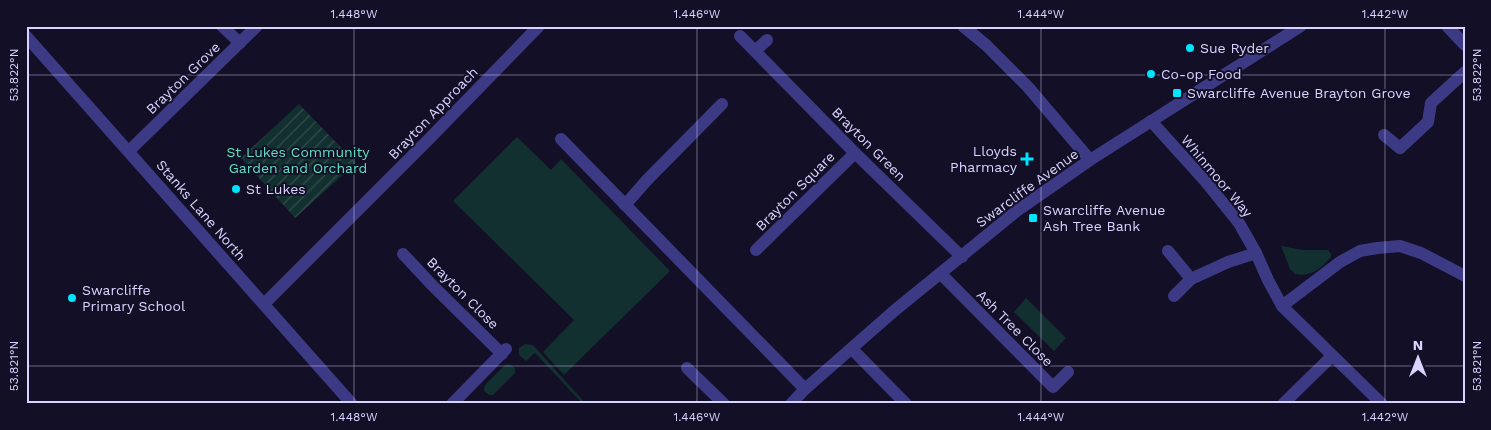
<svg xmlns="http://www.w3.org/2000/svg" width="1491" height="430" font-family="'Work Sans',sans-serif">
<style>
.grass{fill:#12302f}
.garden{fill:url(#garden-furrows)}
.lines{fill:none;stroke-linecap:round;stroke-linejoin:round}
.minor{stroke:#3d3a85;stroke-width:12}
.ticks{fill:none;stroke:#d9d4ff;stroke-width:1;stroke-opacity:0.45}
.poi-dot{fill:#00e5ff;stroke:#130f26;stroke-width:2}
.labels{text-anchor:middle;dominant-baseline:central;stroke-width:4;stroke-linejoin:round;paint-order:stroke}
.poi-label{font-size:14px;fill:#d9d4ff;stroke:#130f26;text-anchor:start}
.street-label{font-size:14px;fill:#d9d4ff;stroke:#130f26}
.park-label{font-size:14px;fill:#5fe0c0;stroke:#130f26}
.neatline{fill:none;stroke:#d9d4ff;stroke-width:2}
.ticks-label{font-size:12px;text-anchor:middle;fill:#d9d4ff}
</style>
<defs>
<pattern id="garden-furrows" width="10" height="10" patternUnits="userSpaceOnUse" patternTransform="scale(1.25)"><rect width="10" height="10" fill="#12302f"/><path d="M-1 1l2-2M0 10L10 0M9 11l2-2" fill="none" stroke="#344d4e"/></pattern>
</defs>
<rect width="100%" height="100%" fill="#130f26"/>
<!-- grass -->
<g class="grass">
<path d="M517 137 551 170 561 159 670 271 564 375 543 352 574 320 453 201Z"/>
<path d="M1281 246 1303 250H1328L1331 254V257C1320 269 1312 277 1295 274L1290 269Z"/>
<path d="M1026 298 1066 338 1054 351 1014 312Z"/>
<path d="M525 344 533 345 586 404H583L535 353 526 361 519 355V348Z"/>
<path d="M509 364 515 368V373L493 395H489L484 391 485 385 505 365Z"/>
</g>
<!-- garden -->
<path class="garden" d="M299 104 356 163 295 218 241 158Z"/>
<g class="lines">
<!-- minor -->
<g class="minor">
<path d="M222 26 240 43"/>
<path d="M963 26 986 45 1028 87 1090 160"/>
<path d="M1447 26 1465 45"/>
<path d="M26 36 352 404"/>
<path d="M740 36 855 153 962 257"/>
<path d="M755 51 767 40"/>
<path d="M1151 121 1206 182 1239 223 1256 253 1268 280 1282 306 1382 404"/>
<path d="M1384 135 1400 148 1428 122 1431 103 1465 72"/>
<path d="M561 139 805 389"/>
<path d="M129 151 257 26"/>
<path d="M625 205 647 180 722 104"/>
<path d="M756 250 855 153"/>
<path d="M1168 251 1191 279"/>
<path d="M403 254 432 285 502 354"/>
<path d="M941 274 1053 387 1068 372"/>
<path d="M1174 296 1191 279 1228 262 1256 253"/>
<path d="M264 304 429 139 539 26"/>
<path d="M1282 306 1340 262 1360 251 1377 248 1400 246 1421 253 1465 276"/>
<path d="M852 349 906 404"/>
<path d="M687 368 724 404"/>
<path d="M452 404 506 349"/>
<path d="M791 404 805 389 894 311 1018 210 1090 160 1301 26"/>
<path d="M1283 404 1332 356"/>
</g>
</g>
<!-- ticks -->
<path class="ticks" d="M354 26V404M697 26V404M1041 26V404M1385 26V404M26 75H1465M26 366H1465"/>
<!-- markers -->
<g class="poi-dot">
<circle cx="1190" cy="48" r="5"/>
<circle cx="1151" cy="74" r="5"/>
<rect x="1172" y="88" width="10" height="10" rx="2.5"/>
<path d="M1024.5 151.5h5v5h5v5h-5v5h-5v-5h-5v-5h5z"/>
<circle cx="236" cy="189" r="5"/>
<rect x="1028" y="213" width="10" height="10" rx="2.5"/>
<circle cx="72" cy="298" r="5"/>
</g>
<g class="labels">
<!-- poi labels -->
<g class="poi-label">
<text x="1200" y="48">Sue Ryder</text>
<text x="1161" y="74">Co-op Food</text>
<text x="1187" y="93">Swarcliffe Avenue Brayton Grove</text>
<text x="1017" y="151" text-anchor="end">Lloyds<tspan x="1017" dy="16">Pharmacy</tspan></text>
<text x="246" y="189">St Lukes</text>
<text x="1043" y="210">Swarcliffe Avenue<tspan x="1043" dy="16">Ash Tree Bank</tspan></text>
<text x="82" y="290">Swarcliffe<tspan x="82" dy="16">Primary School</tspan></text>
</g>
<!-- street labels -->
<g class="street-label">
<text transform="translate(183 78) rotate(-44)">Brayton Grove</text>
<text transform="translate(433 113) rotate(-46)">Brayton Approach</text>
<text transform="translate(869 144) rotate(45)">Brayton Green</text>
<text transform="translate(1217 176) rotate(50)">Whinmoor Way</text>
<text transform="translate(1027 188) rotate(-36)">Swarcliffe Avenue</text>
<text transform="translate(795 191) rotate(-45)">Brayton Square</text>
<text transform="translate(201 210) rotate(49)">Stanks Lane North</text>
<text transform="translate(463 293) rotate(45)">Brayton Close</text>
<text transform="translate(1015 328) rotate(45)">Ash Tree Close</text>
</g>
<!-- park labels -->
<g class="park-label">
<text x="298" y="152">St Lukes Community<tspan x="298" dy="16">Garden and Orchard</tspan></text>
</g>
</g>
<!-- border -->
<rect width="1491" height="430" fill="none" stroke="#130f26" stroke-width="55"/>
<!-- north arrow -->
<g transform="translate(1418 358)" stroke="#130f26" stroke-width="4" paint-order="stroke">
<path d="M0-4L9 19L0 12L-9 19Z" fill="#d9d4ff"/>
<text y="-8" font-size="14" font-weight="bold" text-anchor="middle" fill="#d9d4ff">N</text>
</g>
<rect x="28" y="28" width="1436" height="374" class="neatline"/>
<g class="ticks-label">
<text x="354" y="18">1.448°W</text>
<text x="697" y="18">1.446°W</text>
<text x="1041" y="18">1.444°W</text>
<text x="1385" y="18">1.442°W</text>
<text transform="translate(14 75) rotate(-90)" y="4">53.822°N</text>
<text transform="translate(1477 75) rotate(-90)" y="4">53.822°N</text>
<text transform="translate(14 366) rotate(-90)" y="4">53.821°N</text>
<text transform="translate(1477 366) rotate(-90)" y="4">53.821°N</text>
<text x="354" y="421">1.448°W</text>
<text x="697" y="421">1.446°W</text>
<text x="1041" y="421">1.444°W</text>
<text x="1385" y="421">1.442°W</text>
</g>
</svg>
